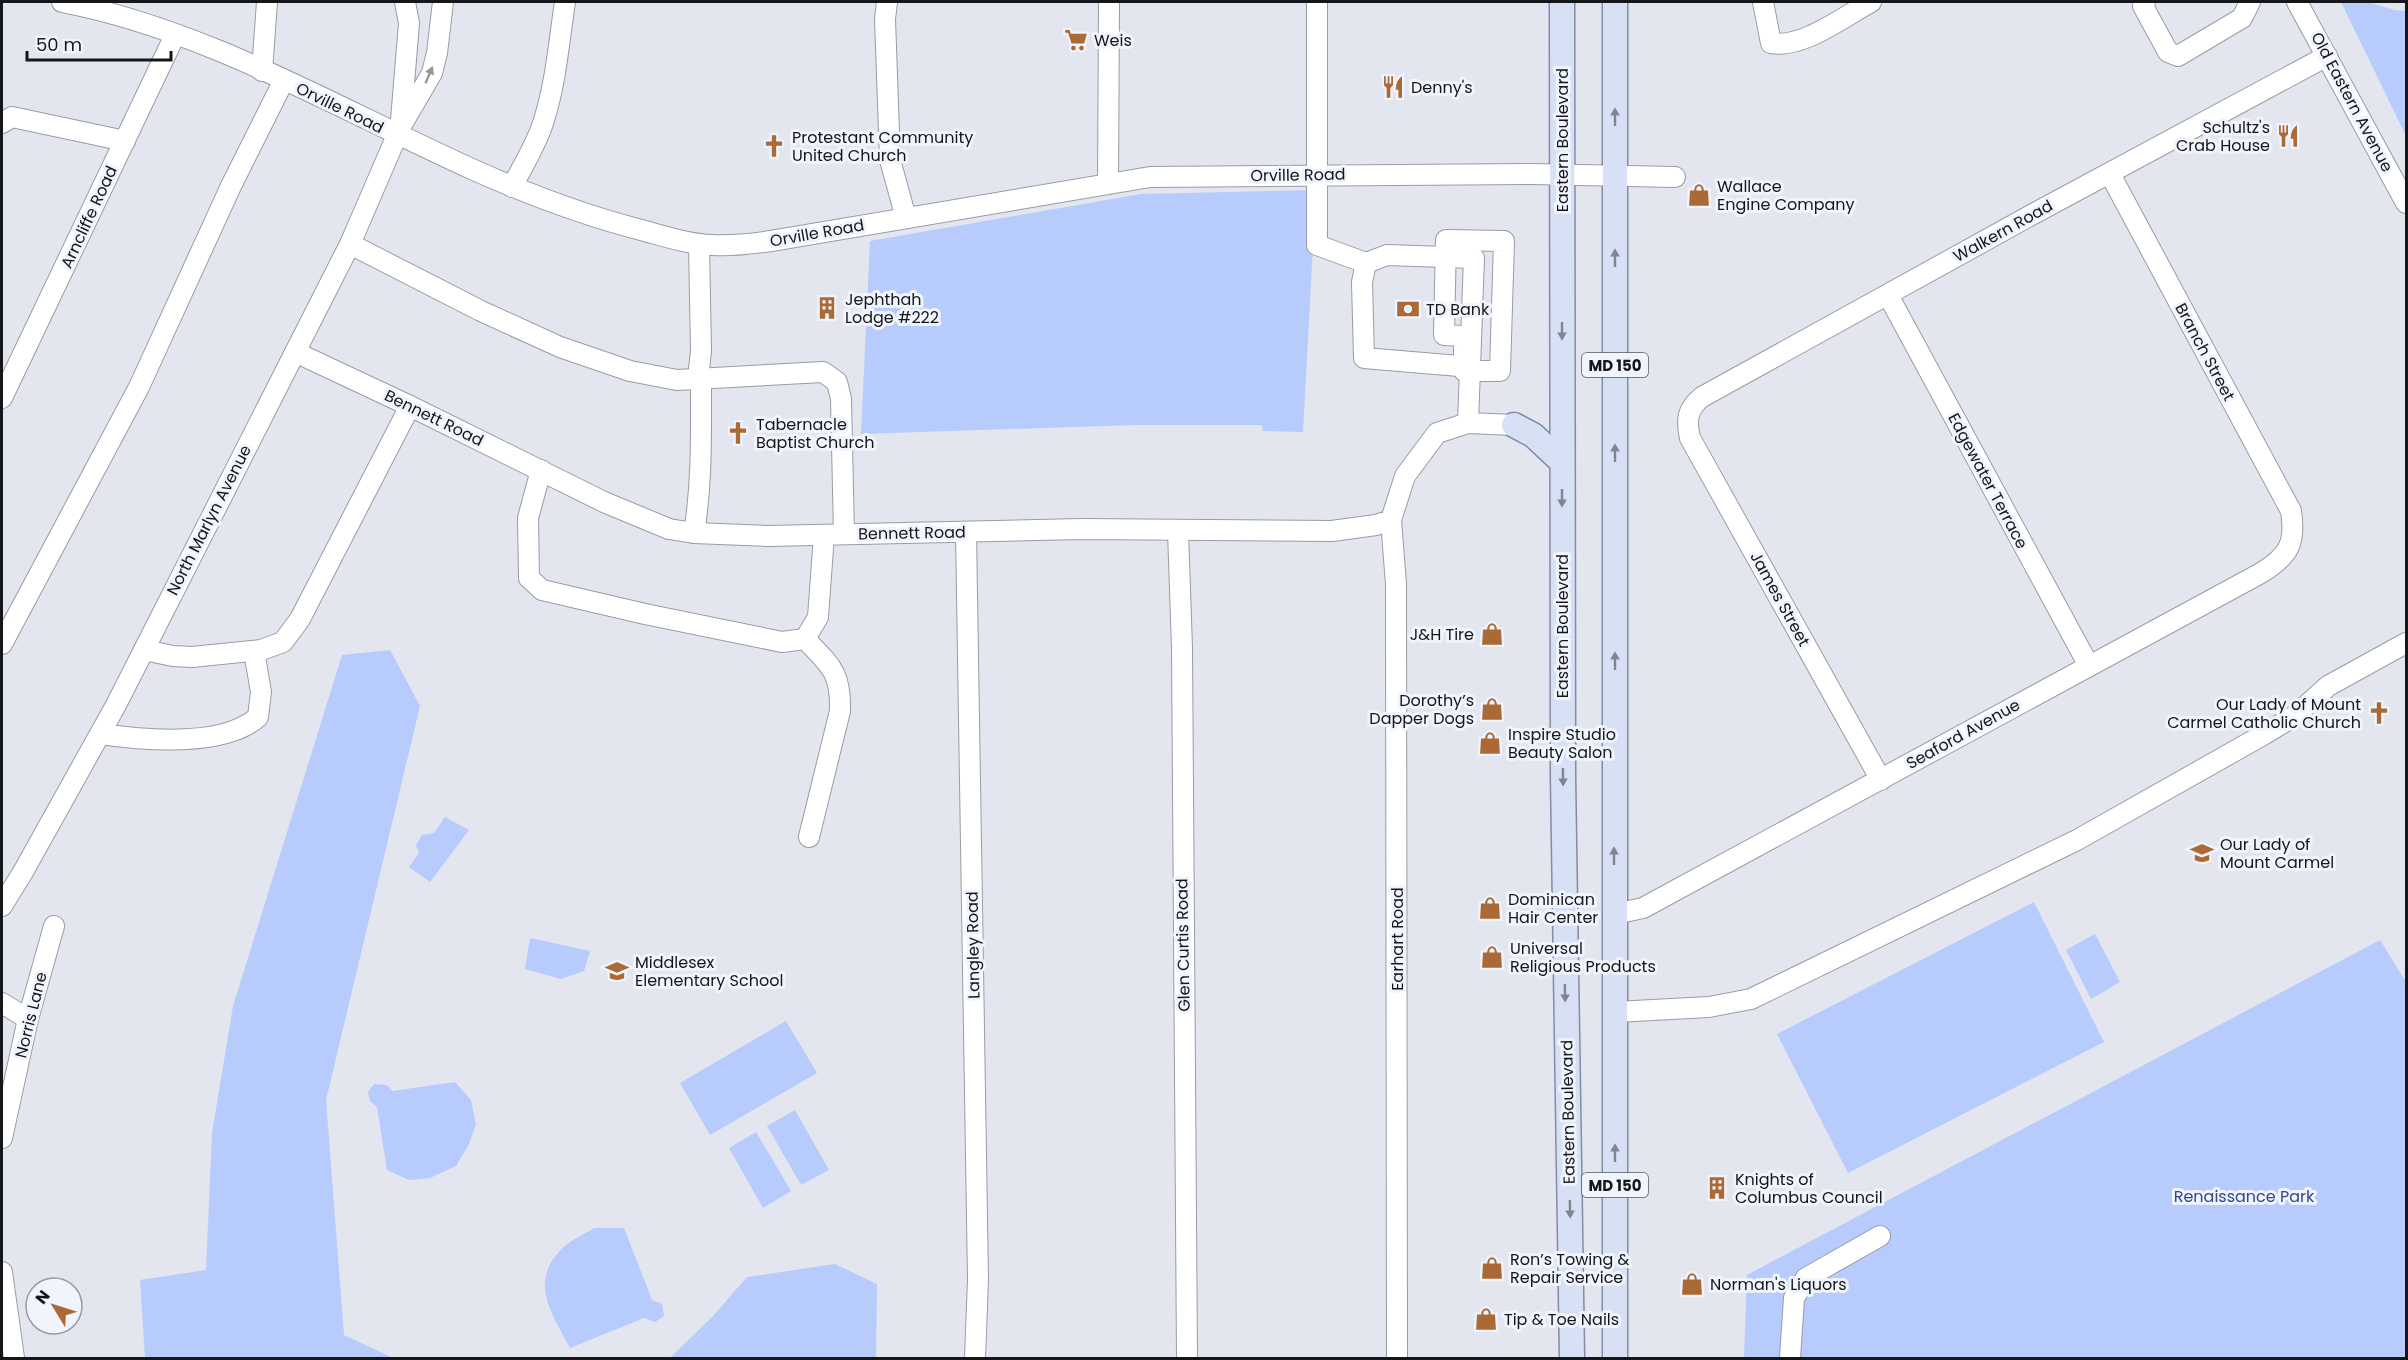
<svg xmlns="http://www.w3.org/2000/svg" width="2408" height="1360" font-family="Poppins,sans-serif">
<style>
.green{fill:#b7cbfc}
.lines{fill:none;stroke-linecap:round;stroke-linejoin:round}
.minor-casing{stroke:#989ca4;stroke-width:22}
.major-casing{stroke:#828ca4;stroke-width:27}
.minor{stroke:#fff;stroke-width:20}
.major{stroke:#d7e0f5;stroke-width:24}
.oneway{fill:#969698}
.oneway2{fill:#808592}
.labels{text-anchor:middle;dominant-baseline:central;stroke-width:6;stroke-linejoin:round;paint-order:stroke}
.shield{fill:#f0f4fd;stroke:#57595d;stroke-width:1.5}
.shield-label{font-size:15px;font-weight:bold;fill:#151619}
.poi-label{font-size:16px;fill:#151619;stroke:#f0f4fd;text-anchor:start}
.street-label{font-size:16px;fill:#151619;stroke:#f0f4fd}
.park-label{font-size:16px;fill:#30478f;stroke:#f0f4fd}
</style>
<rect width="100%" height="100%" fill="#e3e6ef"/>
<!-- green -->
<g class="green">
<path d="M2341 2H2368L2394 10 2406 11V136Z"/>
<path d="M1316 190 1303 432 1263 431 1262 425H1134L861 434 870 241 1141 194Z"/>
<path d="M390 650 420 706 326 1100 344 1335 393 1358H145L140 1280 206 1270 212 1133 233 1006 342 655Z"/>
<path d="M445 817 469 830 430 882 409 867 419 853 416 845 422 835 434 833Z"/>
<path d="M2034 902 2104 1042 1848 1173 1777 1034Z"/>
<path d="M2095 934 2120 982 2091 999 2066 950Z"/>
<path d="M530 938 590 951 584 971 561 979 525 969Z"/>
<path d="M2380 940 2406 982V1358H1744L1747 1275Z"/>
<path d="M786 1021 817 1073 710 1135 680 1083Z"/>
<path d="M455 1082 471 1100 476 1124 469 1144 456 1166 430 1178 409 1180 387 1170 377 1107 370 1101 368 1092 374 1084 387 1085 392 1091Z"/>
<path d="M795 1110 829 1170 801 1185 767 1126Z"/>
<path d="M756 1132 791 1191 763 1208 729 1148Z"/>
<path d="M594 1228H624L652 1300 662 1304 664 1316 655 1322 644 1318 570 1348C551 1312 527 1280 565 1246 573 1239 585 1234 594 1228Z"/>
<path d="M835 1264 877 1284 876 1358H670L714 1315 747 1277Z"/>
</g>
<g class="lines">
<!-- minor casing -->
<g class="minor-casing">
<g id="minor">
<path d="M62 2C208 30 340 110 474 170 530 195 586 216 645 231 667 237 689 244 712 245 732 246 751 244 771 241L1150 177 1532 174 1675 177"/>
<path d="M887 2 885 19 890 160 906 218"/>
<path d="M1317 2V245L1366 263 1387 255 1474 258 1468 423"/>
<path d="M1763 2 1771 43C1802 49 1843 17 1871 2"/>
<path d="M2145 2 2143 6 2168 52 2178 56 2242 18 2250 2"/>
<path d="M2297 2 2406 203"/>
<path d="M262 71 267 2"/>
<path d="M401 120 409 23 405 2"/>
<path d="M2 123 12 117 125 141"/>
<path d="M1108 184 1109 2"/>
<path d="M512 187C523 165 537 144 544 120 556 82 559 41 565 2"/>
<path d="M1446 240 1504 241 1500 371H1464V336L1444 335Z"/>
<path d="M350 244 481 311 560 347 630 371 677 380 823 372 837 382 841 399 844 534"/>
<path d="M1366 263 1362 282 1364 358 1471 367"/>
<path d="M1888 295 2089 666"/>
<path d="M295 352 410 406 604 502 669 529 694 533 768 536 1081 529 1332 531 1376 525 1391 520 1405 476 1437 433 1468 423 1514 425"/>
<path d="M2 398 175 35"/>
<path d="M541 470 528 518 529 578 542 590 645 614 782 642 805 639 818 617 824 535"/>
<path d="M1391 520 1396 584 1397 1358"/>
<path d="M1178 531 1182 648 1187 1358"/>
<path d="M966 532 978 1280 975 1358"/>
<path d="M694 533C702 484 701 437 701 387L698 378 701 351 699 244"/>
<path d="M805 639C831 666 841 672 840 711L809 837"/>
<path d="M2 644 139 387 231 186 284 80"/>
<path d="M144 650 173 656 192 657 261 650 283 642 300 619 410 406"/>
<path d="M100 734C143 740 223 748 258 717L261 692 254 651"/>
<path d="M1881 780 1690 438C1686 420 1687 409 1702 397L2035 213 2327 56"/>
<path d="M2 906 23 872 116 705 350 244 401 126 432 73 437 53 443 2"/>
<path d="M1615 914 1643 908 2261 573C2289 556 2296 543 2291 511L2110 174"/>
<path d="M2 1003 28 1019"/>
<path d="M1615 1012 1709 1007 1751 999 2077 840 2263 735 2296 715 2328 686 2406 643"/>
<path d="M2 1138 28 1019 54 926"/>
<path d="M2 1272 14 1358"/>
<path d="M1790 1358 1794 1298 1806 1278 1880 1236"/>
</g>
</g>
<!-- major casing -->
<g class="major-casing">
<g id="major">
<path d="M1562 2 1563 776 1572 1358"/>
<path d="M1615 2V1358"/>
<path d="M1514 425 1533 435 1562 462"/>
</g>
</g>
<!-- minor -->
<use href="#minor" class="minor"/>
<!-- major -->
<use href="#major" class="major"/>
</g>
<!-- one-way arrows -->
<defs><path id="oneway-solid" d="M-6-.8H1V-3.2L6.5 0L1 3.2V.8H-6Z" transform="scale(1.5)"/></defs>
<use class="oneway" href="#oneway-solid" transform="translate(429 75) rotate(-67)"/>
<g class="oneway2">
<use href="#oneway-solid" transform="translate(1615 117) rotate(-90)"/>
<use href="#oneway-solid" transform="translate(1615 258) rotate(-90)"/>
<use href="#oneway-solid" transform="translate(1562 331) rotate(90)"/>
<use href="#oneway-solid" transform="translate(1615 453) rotate(-90)"/>
<use href="#oneway-solid" transform="translate(1562 498) rotate(90)"/>
<use href="#oneway-solid" transform="translate(1615 661) rotate(-90)"/>
<use href="#oneway-solid" transform="translate(1563 777) rotate(89)"/>
<use href="#oneway-solid" transform="translate(1614 856) rotate(-90)"/>
<use href="#oneway-solid" transform="translate(1565 993) rotate(89)"/>
<use href="#oneway-solid" transform="translate(1615 1153) rotate(-90)"/>
<use href="#oneway-solid" transform="translate(1570 1209) rotate(89)"/>
</g>
<!-- icons -->
<defs>
<g id="supermarket-bare" transform="scale(1.8)"><path d="M-6-5.5h2.5l.6 2H6L4.5 2H-2.5L-4.4-4H-6ZM-1.5 3.2a1.3 1.3 0 1 0 .1 0ZM3 3.2a1.3 1.3 0 1 0 .1 0Z" fill="#ab6a35" stroke="#f0f4fd" stroke-width="2.5" paint-order="stroke"/></g>
<g id="restaurant-bare" transform="scale(1.8)"><path d="M-5-6h1v4h1v-4h1v4h1v-4h1v5L-1.5 .5V6h-2V.5L-5-1ZM5-6V6H3V1.5H1.5Q1.5-4 5-6Z" fill="#ab6a35" stroke="#f0f4fd" stroke-width="2.5" paint-order="stroke"/></g>
<g id="church-bare" transform="scale(1.8)"><path d="M-1.2-6h2.4v3.5h3.3v2.4h-3.3V6h-2.4V-.1h-3.3v-2.4h3.3Z" fill="#ab6a35" stroke="#f0f4fd" stroke-width="2.5" paint-order="stroke"/></g>
<g id="shop-bare" transform="scale(1.8)"><path d="M-5-2.5h2.3a2.7 3.5 0 0 1 5.4 0H5L5.5 6h-11ZM-1.5-2.5h3a1.5 2.3 0 0 0-3 0Z" fill="#ab6a35" stroke="#f0f4fd" stroke-width="2.5" paint-order="stroke"/></g>
<g id="building-bare" transform="scale(1.8)"><path d="M-4-6H4V6H1V3H-1V6H-4ZM-2.5-4.3h1.7v1.8h-1.7ZM.8-4.3h1.7v1.8H.8ZM-2.5-1h1.7V.8h-1.7ZM.8-1h1.7V.8H.8Z" fill="#ab6a35" stroke="#f0f4fd" stroke-width="2.5" paint-order="stroke"/></g>
<g id="bank-bare" transform="scale(1.8)"><path d="M-6-4H6V4H-6ZM0-2.3a2.3 2.3 0 1 0 0 4.6a2.3 2.3 0 1 0 0-4.6Z" fill="#ab6a35" stroke="#f0f4fd" stroke-width="2.5" paint-order="stroke"/></g>
<g id="school-bare" transform="scale(1.8)"><path d="M0-5L7-2L0 1L-7-2ZM-4 1L0 2.5L4 1V4Q0 6-4 4Z" fill="#ab6a35" stroke="#f0f4fd" stroke-width="2.5" paint-order="stroke"/></g>
</defs>
<g fill-rule="evenodd">
<use href="#supermarket-bare" x="1076" y="40"/>
<use href="#restaurant-bare" x="1393" y="87"/>
<use href="#restaurant-bare" x="2288" y="136"/>
<use href="#church-bare" x="774" y="146"/>
<use href="#shop-bare" x="1699" y="195"/>
<use href="#building-bare" x="827" y="308"/>
<use href="#bank-bare" x="1408" y="309"/>
<use href="#church-bare" x="738" y="433"/>
<use href="#shop-bare" x="1492" y="634"/>
<use href="#shop-bare" x="1492" y="709"/>
<use href="#church-bare" x="2379" y="713"/>
<use href="#shop-bare" x="1490" y="743"/>
<use href="#school-bare" x="2202" y="853"/>
<use href="#shop-bare" x="1490" y="908"/>
<use href="#shop-bare" x="1492" y="957"/>
<use href="#school-bare" x="617" y="971"/>
<use href="#building-bare" x="1717" y="1188"/>
<use href="#shop-bare" x="1492" y="1268"/>
<use href="#shop-bare" x="1692" y="1284"/>
<use href="#shop-bare" x="1486" y="1319"/>
</g>
<g class="labels">
<!-- shield labels -->
<g class="shield">
<rect x="1582" y="353" width="66" height="24" rx="4.5"/>
<rect x="1582" y="1173" width="66" height="24" rx="4.5"/>
</g>
<g class="shield-label">
<text x="1615" y="365">MD 150</text>
<text x="1615" y="1185">MD 150</text>
</g>
<!-- poi labels -->
<g class="poi-label">
<text x="1094" y="40">Weis</text>
<text x="1411" y="87">Denny's</text>
<text x="2270" y="127" text-anchor="end">Schultz's<tspan x="2270" dy="18">Crab House</tspan></text>
<text x="792" y="137">Protestant Community<tspan x="792" dy="18">United Church</tspan></text>
<text x="1717" y="186">Wallace<tspan x="1717" dy="18">Engine Company</tspan></text>
<text x="845" y="299">Jephthah<tspan x="845" dy="18">Lodge #222</tspan></text>
<text x="1426" y="309">TD Bank</text>
<text x="756" y="424">Tabernacle<tspan x="756" dy="18">Baptist Church</tspan></text>
<text x="1474" y="634" text-anchor="end">J&amp;H Tire</text>
<text x="1474" y="700" text-anchor="end">Dorothy’s<tspan x="1474" dy="18">Dapper Dogs</tspan></text>
<text x="2361" y="704" text-anchor="end">Our Lady of Mount<tspan x="2361" dy="18">Carmel Catholic Church</tspan></text>
<text x="1508" y="734">Inspire Studio<tspan x="1508" dy="18">Beauty Salon</tspan></text>
<text x="2220" y="844">Our Lady of<tspan x="2220" dy="18">Mount Carmel</tspan></text>
<text x="1508" y="899">Dominican<tspan x="1508" dy="18">Hair Center</tspan></text>
<text x="1510" y="948">Universal<tspan x="1510" dy="18">Religious Products</tspan></text>
<text x="635" y="962">Middlesex<tspan x="635" dy="18">Elementary School</tspan></text>
<text x="1735" y="1179">Knights of<tspan x="1735" dy="18">Columbus Council</tspan></text>
<text x="1510" y="1259">Ron’s Towing &amp;<tspan x="1510" dy="18">Repair Service</tspan></text>
<text x="1710" y="1284">Norman's Liquors</text>
<text x="1504" y="1319">Tip &amp; Toe Nails</text>
</g>
<!-- street labels -->
<g class="street-label">
<text transform="translate(2352 102) rotate(62)">Old Eastern Avenue</text>
<text transform="translate(340 108) rotate(26)">Orville Road</text>
<text transform="translate(1562 140) rotate(-90)">Eastern Boulevard</text>
<text transform="translate(1298 175) rotate(-1)">Orville Road</text>
<text transform="translate(89 217) rotate(-65)">Arncliffe Road</text>
<text transform="translate(2003 231) rotate(-29)">Walkern Road</text>
<text transform="translate(817 233) rotate(-10)">Orville Road</text>
<text transform="translate(2205 352) rotate(62)">Branch Street</text>
<text transform="translate(434 418) rotate(26)">Bennett Road</text>
<text transform="translate(1988 481) rotate(62)">Edgewater Terrace</text>
<text transform="translate(209 520) rotate(-63)">North Marlyn Avenue</text>
<text transform="translate(912 533) rotate(-1)">Bennett Road</text>
<text transform="translate(1780 599) rotate(61)">James Street</text>
<text transform="translate(1562 626) rotate(-90)">Eastern Boulevard</text>
<text transform="translate(1963 734) rotate(-29)">Seaford Avenue</text>
<text transform="translate(1397 939) rotate(-90)">Earhart Road</text>
<text transform="translate(973 945) rotate(-91)">Langley Road</text>
<text transform="translate(1183 945) rotate(-91)">Glen Curtis Road</text>
<text transform="translate(31 1015) rotate(-76)">Norris Lane</text>
<text transform="translate(1568 1112) rotate(-91)">Eastern Boulevard</text>
</g>
<!-- park labels -->
<g class="park-label">
<text x="2244" y="1196">Renaissance Park</text>
</g>
</g>
<!-- border -->
<rect width="2408" height="1360" fill="none" stroke="#151619" stroke-width="6"/>
<!-- north arrow -->
<g transform="translate(54 1306) rotate(308)"><circle r="28" fill="#f0f4fd" stroke="#989ba2" stroke-width="1.5"/>
<path d="M0-4.5L10 22L0 15L-10 22Z" fill="#ab6a35"/>
<text y="-9" font-size="16" font-weight="bold" text-anchor="middle" fill="#151619">N</text>
</g>
<!-- scale -->
<path d="M27 51v9h144v-9" fill="none" stroke="#151619" stroke-width="3"/>
<text x="36" y="51" font-size="18" fill="#151619" stroke="#f0f4fd" stroke-width="4.5" paint-order="stroke">50 m</text>
</svg>
